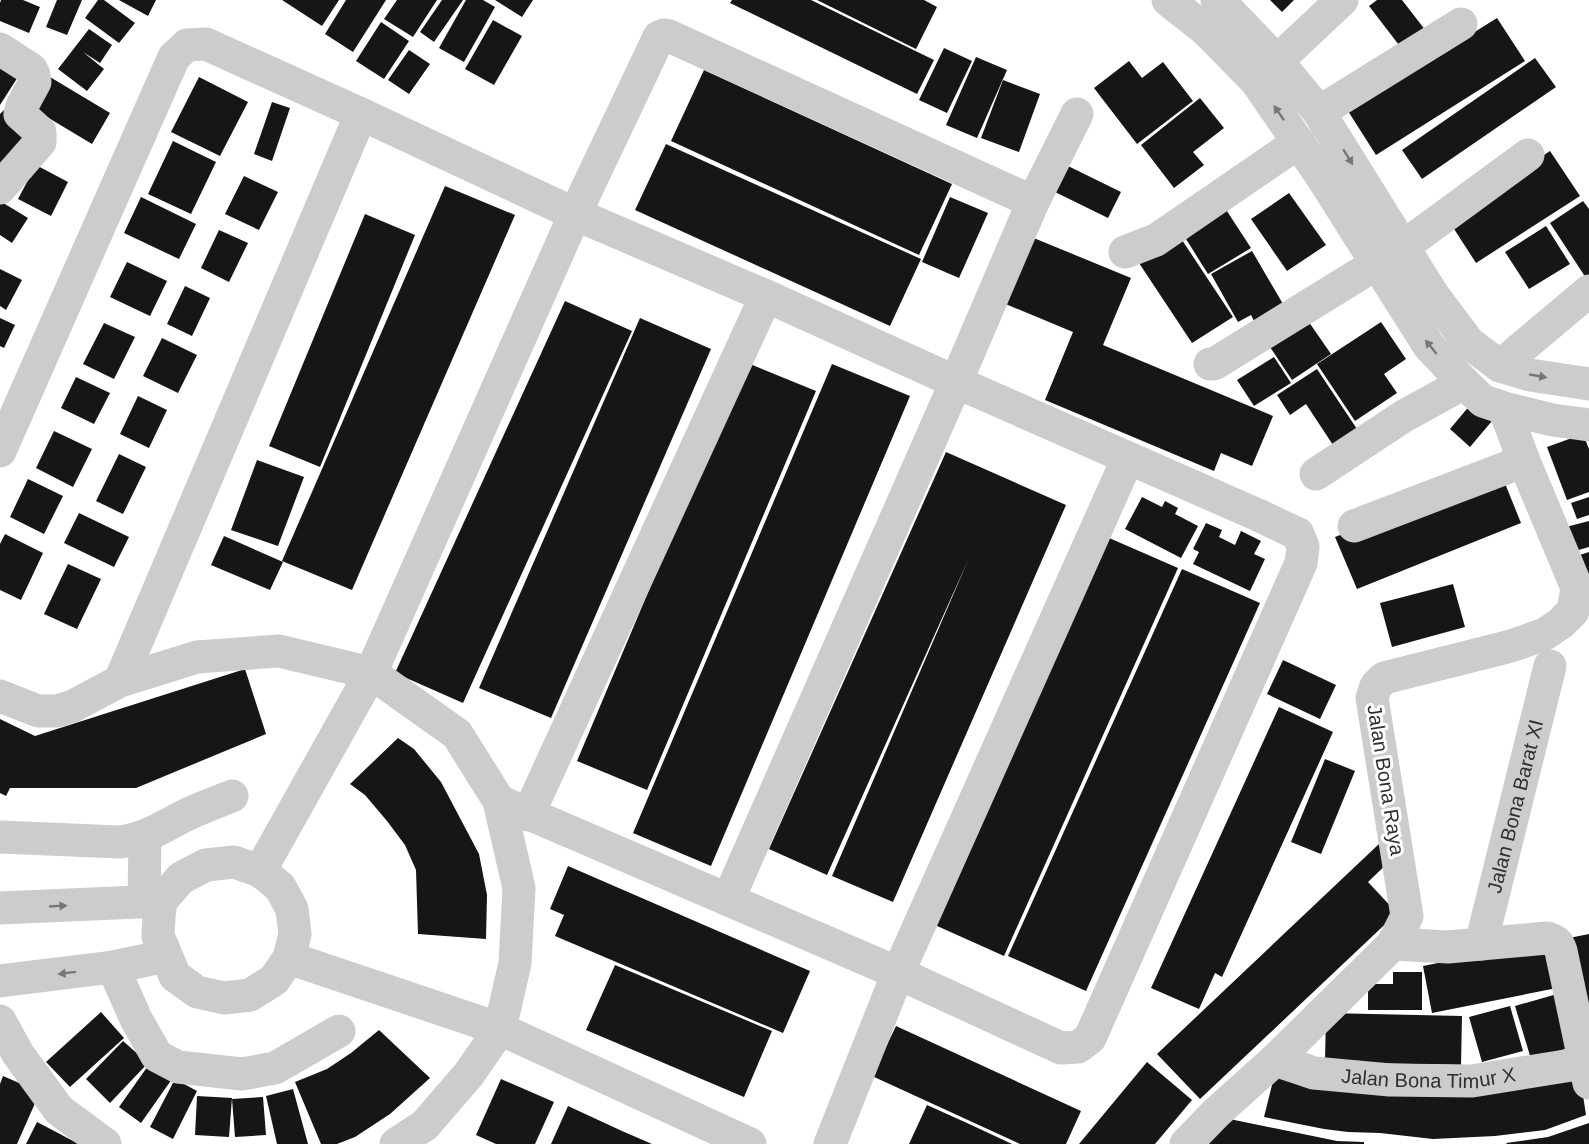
<svg xmlns="http://www.w3.org/2000/svg" width="1589" height="1144" font-family="Helvetica,sans-serif">
<style>
.building{fill:#161616}
.lines{fill:none;stroke-linecap:round;stroke-linejoin:round}
.street{stroke:#ccc;stroke-width:33}
.oneway{fill:#767676}
.labels{text-anchor:middle;dominant-baseline:central;stroke-width:6;stroke-linejoin:round;paint-order:stroke}
.street-label{font-size:20px;fill:#2f2f2f;stroke:#fff}
</style>
<rect width="100%" height="100%" fill="#fff"/>
<!-- building -->
<g class="building">
<path d="M1 0H23L40 7 29 33 0 21V3Z"/>
<path d="M57 0H82L67 35 46 27Z"/>
<path d="M98 0H104L135 23 119 43 85 18Z"/>
<path d="M119 0H156L148 16Z"/>
<path d="M282 0H339L322 26Z"/>
<path d="M346 0H386L353 52 325 34Z"/>
<path d="M397 0H437L413 37 384 19Z"/>
<path d="M442 0H463L434 42 420 32Z"/>
<path d="M466 0H483L495 7 464 62 439 48Z"/>
<path d="M495 0H533L522 17Z"/>
<path d="M732 0H811L934 60 917 94 730 3Z"/>
<path d="M817 0H924L937 7 916 49Z"/>
<path d="M1270 0H1294L1282 12Z"/>
<path d="M1377 0H1402L1426 31 1402 49 1369 6Z"/>
<path d="M1497 18 1525 61 1376 155 1348 111Z"/>
<path d="M493 20 522 36 494 85 465 69Z"/>
<path d="M381 22 409 41 384 79 356 61Z"/>
<path d="M89 29 112 45 100 63 83 52 104 69 87 91 58 69Z"/>
<path d="M944 48 972 61 947 113 919 100Z"/>
<path d="M409 50 430 64 409 94 388 80Z"/>
<path d="M0 55 23 69 0 105Z"/>
<path d="M976 57 1007 70 977 138 946 125Z"/>
<path d="M1535 58 1556 87 1422 179 1402 150Z"/>
<path d="M1129 61 1142 78 1163 62 1193 101 1137 144 1094 88Z"/>
<path d="M704 70 952 184 919 255 671 141Z"/>
<path d="M45 74 110 113 92 144 27 105Z"/>
<path d="M199 77 248 102 220 156 171 132Z"/>
<path d="M1003 80 1040 94 1019 152 981 138Z"/>
<path d="M1200 98 1224 128 1193 152 1204 165 1174 188 1141 145Z"/>
<path d="M272 102 290 108 272 161 254 154Z"/>
<path d="M7 107 32 132 0 163V114Z"/>
<path d="M173 141 216 162 191 214 148 194Z"/>
<path d="M666 144 921 259 890 326 635 210Z"/>
<path d="M1550 151 1580 196 1476 263 1447 218Z"/>
<path d="M36 165 68 182 51 216 18 199Z"/>
<path d="M1066 165 1121 192 1108 218 1053 191Z"/>
<path d="M244 176 278 192 259 230 225 214Z"/>
<path d="M445 186 515 215 352 590 282 561Z"/>
<path d="M1289 193 1326 245 1287 271 1251 219Z"/>
<path d="M141 197 196 224 179 259 124 233Z"/>
<path d="M950 197 988 213 959 278 922 262Z"/>
<path d="M0 201 28 218 12 243 0 235Z"/>
<path d="M1583 201 1589 209V276L1586 278 1550 223Z"/>
<path d="M1223 205 1251 248 1208 274 1181 231Z"/>
<path d="M365 214 415 235 320 467 269 446Z"/>
<path d="M1546 226 1570 264 1529 289 1505 252Z"/>
<path d="M219 230 248 243 229 282 201 268Z"/>
<path d="M1024 234 1131 278 1103 345 1273 416 1252 466 1221 453 1214 471 1045 400 1073 332 996 300Z"/>
<path d="M1180 237 1233 317 1192 343 1139 263Z"/>
<path d="M1252 251 1283 304 1254 321 1251 315 1238 322 1211 274Z"/>
<path d="M127 262 167 281 150 316 110 297Z"/>
<path d="M0 269 22 280 6 310 0 306Z"/>
<path d="M185 286 210 298 192 336 167 324Z"/>
<path d="M565 301 632 331 463 703 395 673Z"/>
<path d="M1304 315 1331 354 1292 380 1266 341Z"/>
<path d="M0 318 15 325 4 348 0 346Z"/>
<path d="M640 318 711 349 551 718 479 688Z"/>
<path d="M1381 322 1406 359 1384 374 1397 393 1355 421 1317 364Z"/>
<path d="M104 323 135 337 114 379 83 364Z"/>
<path d="M162 338 197 355 178 393 143 376Z"/>
<path d="M1274 357 1291 383 1254 406 1237 380Z"/>
<path d="M745 362 816 391 647 790 577 761Z"/>
<path d="M832 364 910 396 711 866 633 833Z"/>
<path d="M1317 369 1357 429 1333 445 1306 404 1290 415 1277 395Z"/>
<path d="M76 377 110 393 94 424 61 408Z"/>
<path d="M138 396 167 410 149 448 120 434Z"/>
<path d="M1471 404 1492 421 1470 447 1450 429Z"/>
<path d="M54 431 92 449 73 487 36 468Z"/>
<path d="M1583 434 1589 449V492L1567 500 1547 447Z"/>
<path d="M946 452 1066 505 893 902 832 876 969 558 827 875 769 849Z"/>
<path d="M119 454 146 467 123 514 96 501Z"/>
<path d="M257 460 304 477 278 546 231 530Z"/>
<path d="M1500 471 1521 523 1357 589 1335 537Z"/>
<path d="M28 479 63 496 44 534 10 517Z"/>
<path d="M1142 497 1162 507 1165 501 1178 508 1175 514 1198 526 1181 558 1125 529Z"/>
<path d="M1589 497V515L1577 519 1571 503Z"/>
<path d="M79 513 129 537 114 567 64 543Z"/>
<path d="M1589 521V547L1568 553 1562 528Z"/>
<path d="M1206 523 1222 530 1219 537 1235 545 1241 531 1261 541 1254 554 1265 559 1250 591 1193 564 1199 552 1193 549Z"/>
<path d="M5 534 43 553 21 600 0 590V544Z"/>
<path d="M1100 534 1178 568 1004 956 926 921Z"/>
<path d="M224 536 283 562 270 590 211 565Z"/>
<path d="M1589 552V582L1570 558Z"/>
<path d="M68 564 101 579 77 629 44 614Z"/>
<path d="M1182 569 1260 603 1086 991 1008 956Z"/>
<path d="M1453 584 1465 627 1392 647 1380 603Z"/>
<path d="M1283 660 1336 685 1320 719 1267 694Z"/>
<path d="M245 669 266 734 136 788H10L6 796 0 793V719L35 736Z"/>
<path d="M1279 707 1333 732 1222 977 1215 973 1199 1009 1151 988Z"/>
<path d="M398 738 414 749 441 782 479 854 487 895 486 939 418 934 416 870 405 845 387 821 365 795 350 784Z"/>
<path d="M1325 759 1355 771 1321 854 1291 842Z"/>
<path d="M1380 843 1394 857 1368 882 1397 913 1200 1099 1157 1054Z"/>
<path d="M568 866 810 971 783 1033 555 936 564 915 550 909Z"/>
<path d="M1589 934V1042L1564 939Z"/>
<path d="M1547 941 1557 988 1432 1013 1423 966Z"/>
<path d="M615 965 772 1031 744 1097 586 1030Z"/>
<path d="M1393 972H1422V1010H1368V984H1393Z"/>
<path d="M1557 994 1572 1047 1531 1059 1515 1006Z"/>
<path d="M1510 1006 1523 1051 1482 1062 1469 1017Z"/>
<path d="M101 1012 124 1038 70 1087 46 1062Z"/>
<path d="M1326 1013 1462 1016 1461 1065 1325 1062Z"/>
<path d="M896 1026 1081 1111 1066 1144H1020L872 1076Z"/>
<path d="M379 1030 430 1078 390 1114 355 1137 337 1144H321L295 1082 327 1069 351 1053Z"/>
<path d="M123 1041 148 1063 110 1103 86 1079Z"/>
<path d="M1147 1062 1192 1100 1155 1144H1079Z"/>
<path d="M150 1063 172 1079 141 1123 119 1107Z"/>
<path d="M1579 1069 1586 1115 1545 1130 1495 1136 1433 1139 1380 1133 1348 1132 1324 1129 1264 1117 1275 1073Z"/>
<path d="M3 1076 40 1092 17 1144H0V1084Z"/>
<path d="M175 1079 197 1091 173 1139 150 1127Z"/>
<path d="M501 1079 554 1102 535 1144H496L476 1135Z"/>
<path d="M293 1089 308 1144H277L266 1096Z"/>
<path d="M197 1096 232 1098 229 1137 195 1135Z"/>
<path d="M263 1097 266 1135 235 1137 232 1099Z"/>
<path d="M927 1105 967 1123 1012 1144H909Z"/>
<path d="M568 1106 622 1131 652 1144H551Z"/>
<path d="M1215 1116 1337 1141 1364 1142V1144H1208Z"/>
<path d="M37 1122 79 1144H26Z"/>
<path d="M1589 1123V1144H1507L1506 1143 1548 1137Z"/>
</g>
<g class="lines">
<!-- street -->
<g class="street">
<path d="M1168 0 1206 30 1256 81 1320 174 1429 346 1464 383 1483 401 1504 408 1553 420 1589 425"/>
<path d="M1217 0 1226 8 1277 61 1319 112 1433 295 1469 343 1500 366 1530 375 1589 384"/>
<path d="M0 49 31 69 34 75 35 82 22 106 20 114 40 132V142L0 188"/>
<path d="M1277 61 1342 0"/>
<path d="M1319 112 1461 24"/>
<path d="M1404 246 1528 155"/>
<path d="M1125 252 1156 240 1299 142"/>
<path d="M1210 364H1214L1376 264"/>
<path d="M1500 366 1589 291"/>
<path d="M0 451 174 57 187 45 206 44 361 114 575 214 766 296 956 382 1258 515 1298 534 1303 547 1301 563 1090 1038 1078 1047 1061 1048 898 973 499 801"/>
<path d="M1316 474 1404 416 1464 383"/>
<path d="M1354 526 1524 461"/>
<path d="M120 681 361 114"/>
<path d="M0 696 38 711H57L73 706 120 681 197 657 279 651 371 673 457 734 499 801 519 888 515 963 500 1029 469 1074 425 1125 396 1144"/>
<path d="M528 815 766 296"/>
<path d="M0 837 119 842C146 839 164 826 188 814 203 807 217 802 232 796"/>
<path d="M234 862 260 871 280 887 292 909 295 934 289 958 274 980 250 995 224 998 197 992 175 976 158 936 159 917 161 901 181 878 206 865Z"/>
<path d="M260 871 371 673 575 214 659 37 664 35 669 36 1033 202"/>
<path d="M728 900 956 382 1033 202 1077 114"/>
<path d="M144 902 145 836"/>
<path d="M0 908 161 901"/>
<path d="M1393 944 1448 947 1547 938C1556 941 1558 942 1561 951L1589 1083"/>
<path id="s1" d="M1481 944 1550 666"/>
<path d="M289 958 500 1029 750 1144"/>
<path d="M113 967 136 1019 157 1056 178 1067 242 1074 275 1068 339 1031"/>
<path d="M0 981 113 967 166 956"/>
<path d="M0 1021 18 1054 59 1110 105 1144"/>
<path id="s2" d="M1275 1060 1314 1073 1390 1080 1472 1081 1584 1063"/>
<path d="M830 1144 898 973 1128 458"/>
<path d="M1186 1144 1216 1113 1275 1060 1393 944 1407 916 1372 698 1376 686 1384 678 1511 646 1545 634 1561 623 1573 611 1577 588 1524 461 1504 408"/>
</g>
</g>
<!-- one-way arrows -->
<defs><path id="oneway-solid" d="M-6-.8H1V-3.2L6.5 0L1 3.2V.8H-6Z" transform="scale(1.5)"/></defs>
<g class="oneway">
<use href="#oneway-solid" transform="translate(1279 113) rotate(-125)"/>
<use href="#oneway-solid" transform="translate(1348 157) rotate(58)"/>
<use href="#oneway-solid" transform="translate(1431 347) rotate(-129)"/>
<use href="#oneway-solid" transform="translate(1538 376) rotate(10)"/>
<use href="#oneway-solid" transform="translate(58 906) rotate(-3)"/>
<use href="#oneway-solid" transform="translate(67 973) rotate(173)"/>
</g>
<g class="labels">
<!-- street labels -->
<g class="street-label">
<text transform="translate(1386 780) rotate(81)">Jalan Bona Raya</text>
<text stroke="none"><textPath href="#s1" startOffset="142">Jalan Bona Barat XI</textPath></text>
<text stroke="none"><textPath href="#s2" startOffset="156">Jalan Bona Timur X</textPath></text>
</g>
</g>
</svg>
